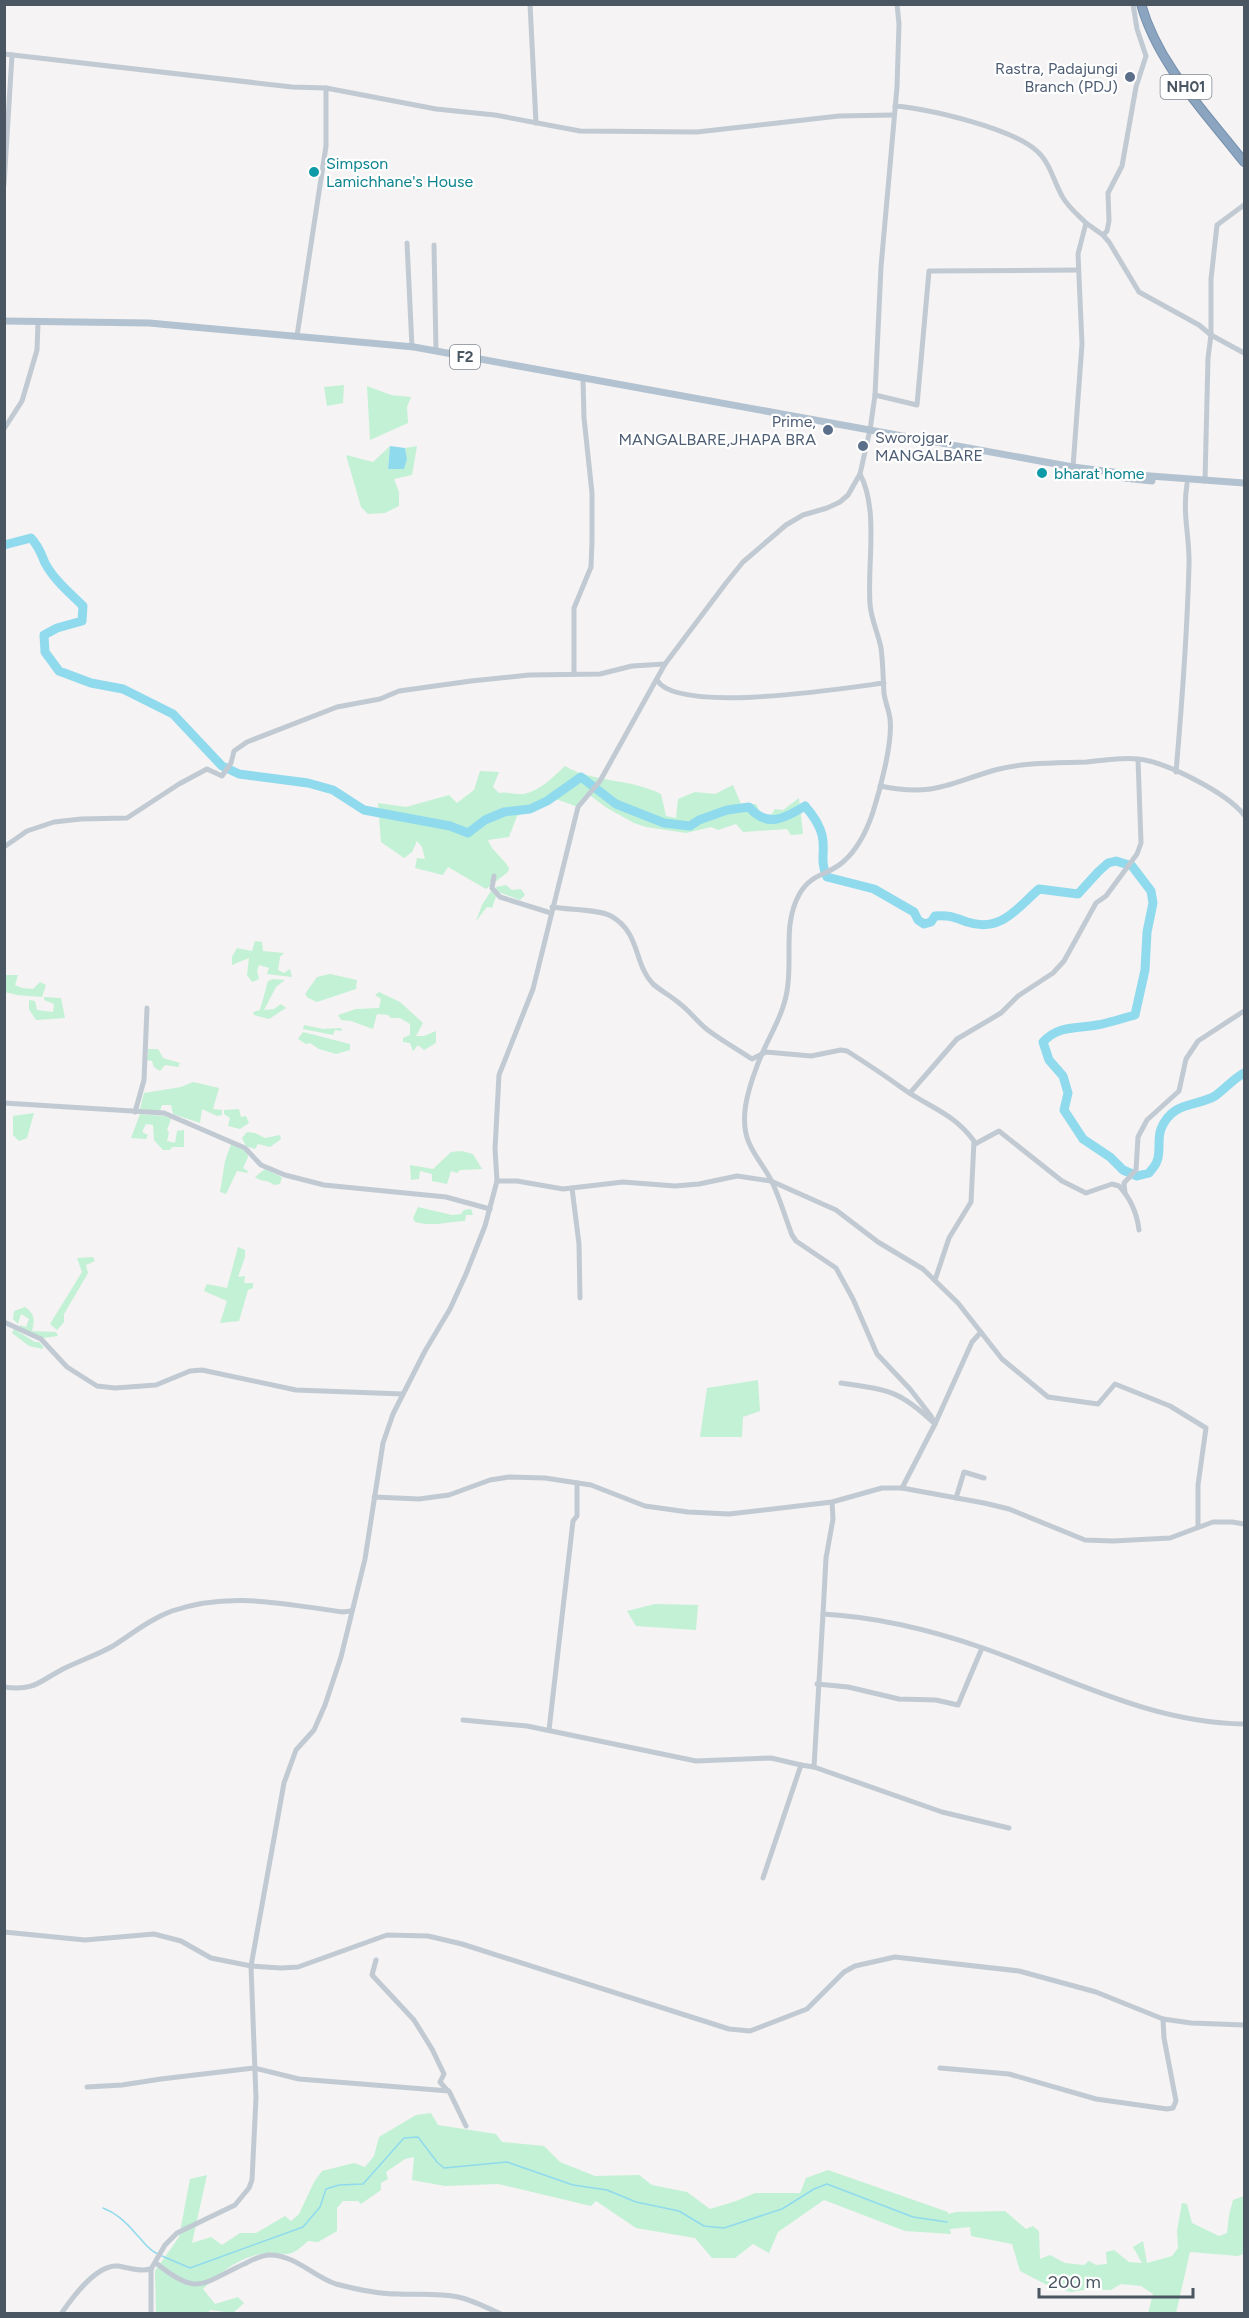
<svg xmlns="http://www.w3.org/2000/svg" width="1249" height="2318" font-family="Figtree,sans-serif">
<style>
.green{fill:#c3f1d5}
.water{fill:#90daee}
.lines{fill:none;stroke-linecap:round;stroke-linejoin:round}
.stream{stroke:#90daee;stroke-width:1.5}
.river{stroke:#90daee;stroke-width:9}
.highway-casing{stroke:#7690ad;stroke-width:10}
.minor{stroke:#c1cad2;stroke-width:5}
.major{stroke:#b3c2d1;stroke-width:7}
.highway{stroke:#8ba5c1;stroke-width:8}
.service-dot{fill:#5c6f8a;stroke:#fff;stroke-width:2}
.culture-dot{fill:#0f9aa8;stroke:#fff;stroke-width:2}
.labels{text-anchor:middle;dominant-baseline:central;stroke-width:4.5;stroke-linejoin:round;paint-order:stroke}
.shield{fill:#fff;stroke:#808990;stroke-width:1.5}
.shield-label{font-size:15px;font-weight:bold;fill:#4a5661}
.service-label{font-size:16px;fill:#4e5e75;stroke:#fff;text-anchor:end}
.culture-label{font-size:16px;fill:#0d838f;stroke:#fff;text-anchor:start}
</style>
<rect width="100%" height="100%" fill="#f5f3f3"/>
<!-- green -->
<g class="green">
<path d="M344 385 343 403 327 406 324 387Z"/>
<path d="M367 386 391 395 411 397 407 407 408 423 370 440Z"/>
<path d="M390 446 388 468 407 459 405 448 417 446 412 475 394 479 399 492V506L385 513 368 514 361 507 346 455 373 462Z"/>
<path d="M565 766C593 783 630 778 661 794L666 816 676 818 678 799 695 792 715 794 733 785 741 804H756L760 812 770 816 775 809 783 810 799 798 803 834 791 835 787 829 743 832 736 824 718 830 711 827 686 833 646 827 634 823 607 808 588 794 578 807 556 799 517 816 509 837 488 840C492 852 503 857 509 868L508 872 486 889 448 867 443 875 415 868 417 858 425 859 422 847 417 841 412 852 404 858 381 842 378 803 406 807 449 795 457 803 474 790 480 771 499 772 493 787 499 793C508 791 515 795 524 794 540 791 554 776 565 766Z"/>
<path d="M506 885 512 890 521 889 525 895 520 900 496 891V887Z"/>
<path d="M491 891 496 896 492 908 487 907 476 921 482 905Z"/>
<path d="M255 941 262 942 263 951 284 953 280 957 278 970 284 973 290 969 292 977 267 974 269 968 259 965 257 971 259 979 252 982 247 975 249 958 232 965V957L237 948 252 951Z"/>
<path d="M330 974 357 980 356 989 317 1002 308 998 305 994 317 977Z"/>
<path d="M5 975H18L15 985 22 988 33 989 40 982 46 985 42 997 17 995 5 992Z"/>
<path d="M273 979 285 980 276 987 264 1010 274 1009 281 1004 286 1008 269 1019 254 1015 253 1012 260 1010 268 981Z"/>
<path d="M379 992 400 1002 423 1023 416 1036H424L436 1031V1043L424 1050 418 1045 413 1051 410 1043 403 1042V1038L410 1035V1024L400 1018H391L388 1015 377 1014 373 1029 351 1021 341 1020 338 1015 356 1009 379 1008 381 999 375 995Z"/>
<path d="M44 997 61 998 65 1018 36 1020 29 1009V1000L35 1001 37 1010 53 1012 54 1004 44 1000Z"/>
<path d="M304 1025 323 1029 341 1028 342 1031 335 1030 333 1035 303 1029Z"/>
<path d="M303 1032 350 1044V1050L336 1054 319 1049 310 1043 306 1044 298 1039Z"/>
<path d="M148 1049H158L163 1058 180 1063 178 1067 165 1065 160 1071 154 1067 152 1061 147 1060Z"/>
<path d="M193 1082 219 1088 213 1109 222 1110V1115L217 1116 202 1109 200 1123 173 1114 171 1105H162L160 1111 140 1109 144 1093 181 1087Z"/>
<path d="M239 1109 241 1117 246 1116 249 1123 240 1129 228 1126 230 1118 224 1114V1110Z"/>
<path d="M34 1113 27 1138 19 1141 13 1135V1116Z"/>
<path d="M140 1114 164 1116 171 1119 167 1130 169 1132 167 1141 175 1143 177 1131 184 1130V1147H172L170 1150H163L154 1140 153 1125 146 1124 142 1132 148 1135 146 1139 131 1138Z"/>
<path d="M247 1132 255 1133 265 1138 280 1135 281 1139 270 1147 258 1144 255 1149 246 1146 242 1138Z"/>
<path d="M231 1144 247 1152 248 1157 243 1168 248 1171 247 1173 237 1171 226 1194 220 1192 225 1161Z"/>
<path d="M462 1151 473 1154 482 1169 460 1170 457 1173 451 1171 447 1184 432 1181V1174L420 1171 419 1179 411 1180 410 1165 433 1169 451 1152Z"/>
<path d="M265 1169 282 1177 280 1184 274 1185C267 1179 261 1182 255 1177Z"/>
<path d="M418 1207 452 1215 461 1214 464 1210 471 1209 473 1215H466L465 1221C445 1222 435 1227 415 1222L413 1218Z"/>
<path d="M238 1247 245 1250V1257L238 1277 245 1276 244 1283H253V1288L248 1290 239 1321 220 1323 227 1301 204 1291 207 1284 227 1288Z"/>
<path d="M93 1257 95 1261 86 1265 88 1273 64 1314V1322L57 1330 50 1324 82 1272 77 1258Z"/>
<path d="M25 1307C35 1314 35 1320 32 1331L56 1332 58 1336 43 1338 20 1328V1325L26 1327 29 1319 21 1314 18 1324 13 1319 14 1311Z"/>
<path d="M14 1329 35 1342H39L43 1346V1349L29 1346 12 1333Z"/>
<path d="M758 1380 760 1411 743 1417 742 1437H700L707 1388Z"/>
<path d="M655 1604 698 1605 696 1630 636 1626 627 1611Z"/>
<path d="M431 2113 438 2125 496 2134 502 2142 544 2146 560 2162 595 2176 639 2175 652 2185 687 2192 710 2209 736 2201 755 2193H800L806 2178 828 2170 948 2212V2214L956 2212 1005 2211 1026 2229 1033 2226 1039 2231 1040 2259 1050 2255 1065 2263 1084 2265 1089 2261 1096 2265 1107 2264 1106 2252 1114 2250 1129 2262 1142 2263 1133 2247 1143 2241 1147 2263 1172 2256 1178 2248 1177 2231 1182 2203 1187 2204 1192 2223 1219 2236 1227 2233 1229 2215 1233 2200 1244 2196V2254L1238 2256 1190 2252 1176 2313H1148L1153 2294 1141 2286 1121 2284 1111 2290 1090 2289 1071 2292 1047 2285 1020 2271 1012 2244 971 2236 970 2227 950 2229 951 2234 905 2231 824 2200 778 2232 769 2253 753 2244 735 2258H712L695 2238 636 2228 596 2201 591 2206 498 2184 445 2186 412 2180 414 2157 405 2159 386 2172 388 2179 381 2183V2190L361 2204 358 2201H343L337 2208V2231L318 2242 308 2241C301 2247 294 2255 284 2254 279 2254 274 2252 269 2253 243 2254 220 2272 203 2289L215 2304 238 2297 244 2303 233 2313 210 2310 208 2313H156L155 2271 179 2237 190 2179 207 2175 192 2243 211 2237 222 2245 240 2233H256L285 2216 291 2221 299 2214 314 2182 322 2171 354 2163 365 2167 374 2156 379 2137 416 2115Z"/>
</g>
<!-- water -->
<path class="water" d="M390 446 405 448 407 459 404 469H388Z"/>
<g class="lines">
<!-- stream -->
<g class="stream">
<path d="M103 2208C117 2213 128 2224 137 2235 144 2242 148 2250 158 2254"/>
<path d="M162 2256 190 2268 303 2227 320 2207 326 2189 339 2185 363 2184 404 2138 418 2137 437 2162 444 2168 507 2162 573 2185 607 2190 636 2202 679 2211 704 2226 724 2228 782 2209 814 2189 827 2184 913 2217 947 2222"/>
</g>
<!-- river -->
<path class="river" d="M4 545 31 538C40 548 40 552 45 563 54 580 70 593 83 606L82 621 57 628 44 635 45 652 59 671 91 683 123 689 173 714 222 766 239 774 308 783 333 790 364 810 450 826 468 833 485 820 504 812 530 809 547 801 581 777 616 804 664 823 690 826 699 820 727 810 749 807C767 828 784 819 805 806 812 814 819 823 822 835 826 850 819 860 827 877L874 889 914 912 918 920 924 924 931 922 935 916C950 915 953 917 967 922 1001 933 1016 909 1039 889L1078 894 1098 872 1108 863 1116 861 1132 866 1151 891 1153 903 1147 932 1145 970 1135 1015C1123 1018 1110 1023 1097 1025 1076 1029 1059 1025 1043 1042L1049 1060 1063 1076 1068 1093 1064 1110 1083 1139 1110 1157 1123 1170 1137 1176 1149 1173C1152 1169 1156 1165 1157 1161 1161 1152 1157 1139 1161 1129 1172 1101 1196 1107 1215 1096 1225 1089 1233 1079 1244 1073"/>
<!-- highway casing -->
<g class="highway-casing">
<path id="highway" d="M1141 4C1158 65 1206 113 1244 162"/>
</g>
<!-- minor -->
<g class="minor">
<path d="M530 4 536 123"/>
<path d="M4 54 292 87 326 88"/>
<path d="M895 106C929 109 1013 128 1038 152 1050 163 1054 182 1062 196 1067 206 1078 215 1086 223"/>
<path d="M4 185 12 55"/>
<path d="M1103 235 1107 231 1109 221 1108 193 1122 166 1136 87 1146 56 1137 29 1133 4"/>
<path d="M407 243 412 347"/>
<path d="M434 245 436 351"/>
<path d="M297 336 326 146V88L436 109 495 115 580 131 697 132 839 116 894 115"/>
<path d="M875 395 917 405 929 271 1078 270"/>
<path d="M4 429 22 401 37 350 38 323"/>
<path d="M870 430 875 395 881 267 897 87 899 24 897 4"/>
<path d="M1073 467 1082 344 1078 254 1086 223 1103 235 1109 242 1139 292 1199 325 1211 335V279L1217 225 1244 205"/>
<path d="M860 474C879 510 867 564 870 604 871 619 878 633 881 648 883 663 883 677 884 693 885 702 889 710 890 719 893 742 880 790 873 812 867 830 857 850 843 862 827 876 812 873 800 893 782 924 793 958 787 991 783 1017 766 1041 757 1066 748 1090 738 1121 750 1145 756 1158 765 1168 771 1180 780 1198 785 1217 792 1235L796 1241 836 1268 853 1299 877 1354 910 1389 931 1416 935 1424 972 1342 981 1332"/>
<path d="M1205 481 1208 358 1211 335 1244 353"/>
<path d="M574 674V608L591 567 592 541V493L584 418 583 379"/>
<path d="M657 680C677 715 846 688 884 683"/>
<path d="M1176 772C1182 703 1187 635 1189 566 1190 537 1182 515 1187 484"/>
<path d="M880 786C933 797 947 784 995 770 1025 762 1055 763 1086 762 1103 761 1120 757 1137 759 1165 761 1227 793 1244 815"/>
<path d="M4 847 27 831 54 822 81 819 127 818 179 784 207 769 222 776 231 763 234 751 247 742 337 707 380 699 399 691 471 681 529 675 600 674 632 666 665 664"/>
<path d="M494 876 492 888 500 897 551 913"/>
<path d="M552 907C569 910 598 909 611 916 641 933 633 963 653 984 661 991 671 996 679 1003 690 1011 698 1023 709 1031 723 1041 738 1050 752 1059L766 1052 811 1056 841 1050 847 1051C866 1063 884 1075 902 1088 930 1108 952 1112 974 1141L971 1202 949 1238 935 1280"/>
<path d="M910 1093 957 1039 1001 1013 1018 996 1053 973 1064 961 1096 903 1106 896 1137 854 1141 843 1138 759"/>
<path d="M4 1103 164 1113 245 1148 261 1165 285 1175 324 1185 446 1197 490 1209"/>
<path d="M135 1112 144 1080 147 1008"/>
<path d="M975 1144 999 1131 1062 1181 1086 1193 1112 1184 1119 1186C1131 1199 1137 1213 1139 1230"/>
<path d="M497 1181H517L563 1189 623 1182 675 1186 699 1184 737 1176 771 1181 836 1210 878 1242 923 1269 958 1303 1002 1359 1048 1397 1098 1404 1115 1384 1170 1406 1206 1428 1198 1485V1526"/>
<path d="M572 1188 579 1244 580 1298"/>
<path d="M1125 1193 1124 1183 1136 1170 1138 1137 1147 1120 1179 1091 1186 1059 1198 1041 1244 1011"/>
<path d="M4 1322 41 1339 67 1367 97 1386 115 1388 156 1385 190 1371 202 1370 296 1390 403 1394"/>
<path d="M841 1383C889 1390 899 1390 935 1424L902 1488"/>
<path d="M374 1497 419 1499 449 1495 490 1480 509 1477 545 1478 591 1485 645 1506 688 1512 729 1514 832 1502 882 1488H902L984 1503 1009 1509 1085 1540 1113 1541 1170 1538 1213 1522H1232L1244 1524"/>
<path d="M956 1498 964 1472 984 1478"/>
<path d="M832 1502 833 1519 826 1558 823 1614C878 1617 931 1630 983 1648 1069 1678 1151 1723 1244 1724"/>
<path d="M817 1684 848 1687 899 1699 936 1700 958 1705 982 1648"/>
<path d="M4 1687C35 1691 38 1682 63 1669 79 1661 97 1655 113 1646 132 1634 150 1619 172 1611 230 1591 283 1604 343 1612L351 1611"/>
<path d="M463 1720 527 1726 696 1761 771 1758 801 1765"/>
<path d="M549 1730 573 1521 577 1516V1483"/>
<path d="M814 1767 823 1614"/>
<path d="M763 1878 801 1765 814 1767 942 1812 1009 1828"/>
<path d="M4 1932 85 1940 154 1934 181 1941 211 1958 251 1966 281 1968 298 1967 387 1935 428 1936 462 1944 729 2029 750 2031 807 2009 844 1972 855 1966 895 1957 1019 1971 1096 1992 1163 2019 1191 2023 1244 2025"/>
<path d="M376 1960 372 1975 414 2020 432 2049 444 2074 440 2082 447 2090"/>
<path d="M940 2068 1009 2074 1096 2099 1167 2109 1173 2108 1176 2101 1164 2038 1163 2019"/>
<path d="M87 2087 122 2085 161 2079 254 2068 299 2079 449 2091 466 2126"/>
<path d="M156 2263C198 2297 201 2284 244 2264 252 2260 261 2255 270 2255 295 2255 313 2276 336 2284 355 2289 379 2294 399 2294 419 2295 439 2293 458 2297 473 2300 487 2308 501 2314"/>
<path d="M151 2269V2314"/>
<path d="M61 2314C72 2298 96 2264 118 2266 129 2268 140 2272 151 2269L165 2245 177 2233 235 2205 249 2188 252 2180 256 2098 251 1966 284 1783 296 1750 314 1730 325 1705 341 1657 365 1559 383 1443 393 1414 425 1351 450 1309 466 1274 485 1226 497 1181 495 1149 499 1075 533 989 578 807 600 781 665 664 726 583 743 562 786 525 803 515 827 508 840 502 848 495 860 474 869 434"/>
</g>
<!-- major -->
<g class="major">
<path d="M4 321 149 323 414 347 1073 467 1137 475 1244 483"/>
<path d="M1124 478 1152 481"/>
</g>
<!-- highway -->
<use href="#highway" class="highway"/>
</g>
<!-- markers -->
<g class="service-dot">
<circle cx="1130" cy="77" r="6"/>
<circle cx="828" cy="430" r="6"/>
<circle cx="863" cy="446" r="6"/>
</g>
<g class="culture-dot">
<circle cx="314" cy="172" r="6"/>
<circle cx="1042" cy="473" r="6"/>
</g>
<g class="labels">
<!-- shield labels -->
<g class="shield">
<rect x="1160.5" y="75" width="51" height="24" rx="4.5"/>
<rect x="450" y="345" width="30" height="24" rx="4.5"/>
</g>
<g class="shield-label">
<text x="1186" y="87">NH01</text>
<text x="465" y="357">F2</text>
</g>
<!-- service labels -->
<g class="service-label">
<text x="1118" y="68">Rastra, Padajungi<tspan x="1118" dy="18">Branch (PDJ)</tspan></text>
<text x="816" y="421">Prime,<tspan x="816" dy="18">MANGALBARE,JHAPA BRA</tspan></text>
<text x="875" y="437" text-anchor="start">Sworojgar,<tspan x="875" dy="18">MANGALBARE</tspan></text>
</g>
<!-- culture labels -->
<g class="culture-label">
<text x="326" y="163">Simpson<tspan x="326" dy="18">Lamichhane's House</tspan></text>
<text x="1054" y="473">bharat home</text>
</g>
</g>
<!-- border -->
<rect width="1249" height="2318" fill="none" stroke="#4a5661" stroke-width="12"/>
<!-- scale -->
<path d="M1039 2288v9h154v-9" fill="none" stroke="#4a5661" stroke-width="3"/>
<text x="1048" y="2288" font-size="18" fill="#4a5661" stroke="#ffffff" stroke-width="4.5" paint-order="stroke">200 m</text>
</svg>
